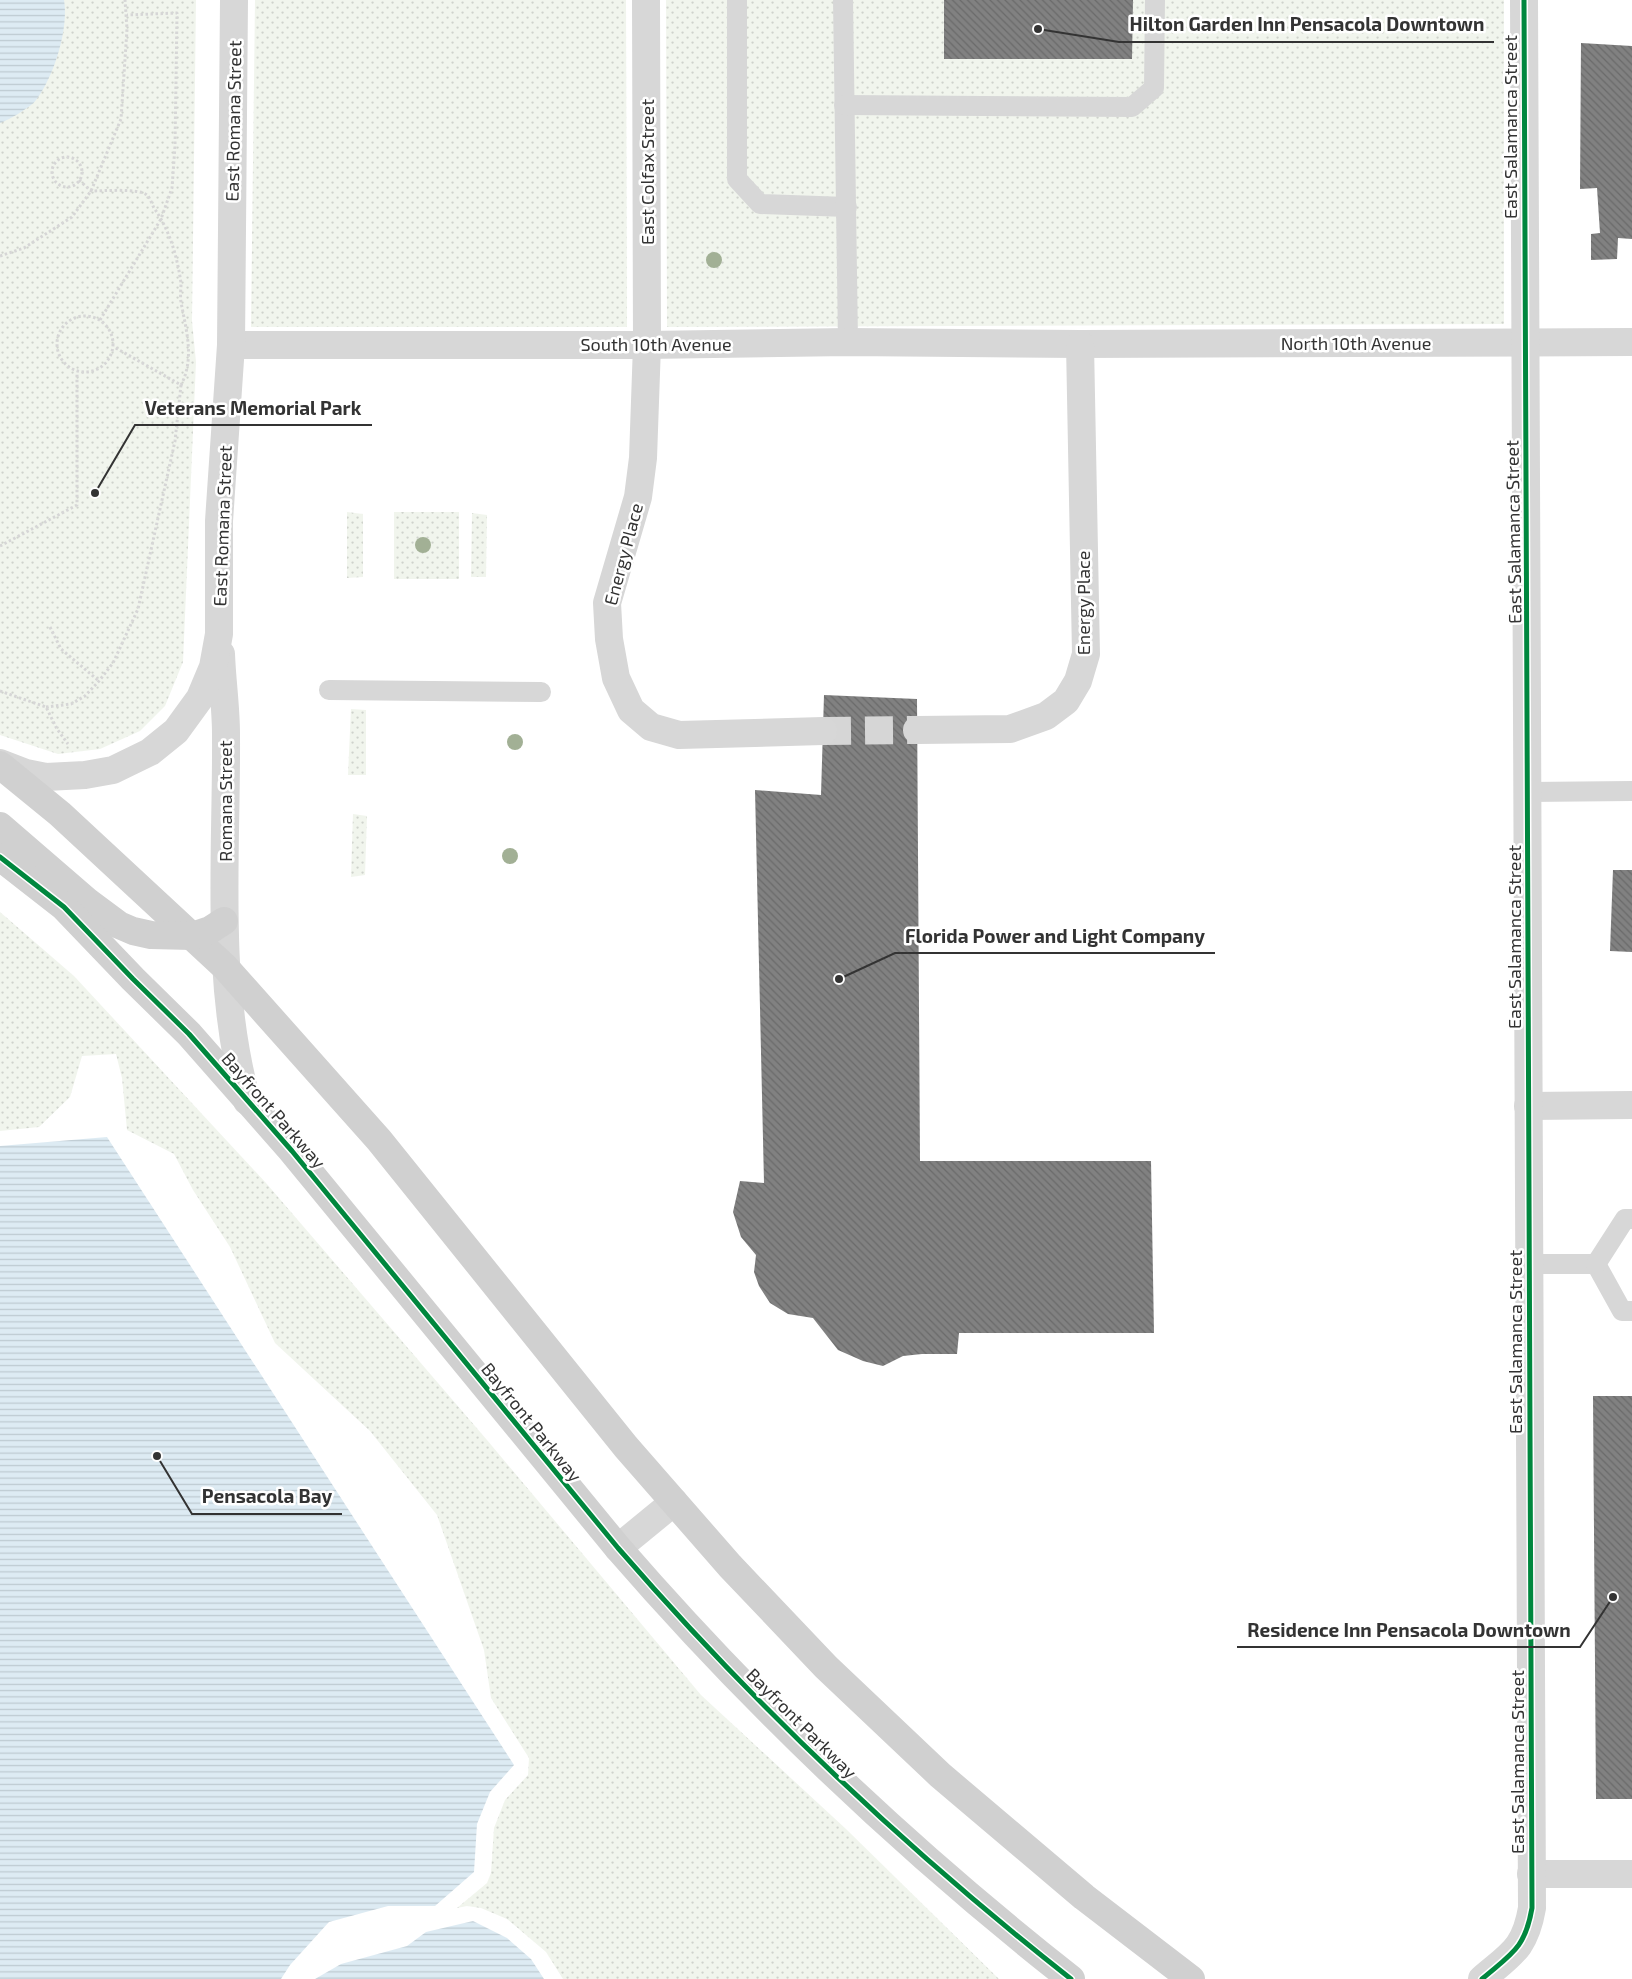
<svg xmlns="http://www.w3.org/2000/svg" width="1632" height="1979" font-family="'Exo 2',sans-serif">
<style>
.green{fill:url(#green-dots)}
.water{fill:url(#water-rules)}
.building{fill:url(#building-back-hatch)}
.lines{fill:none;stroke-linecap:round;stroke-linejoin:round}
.street-tunnel{stroke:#d6d6d6;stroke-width:28;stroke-dasharray:28 14;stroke-linecap:butt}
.path{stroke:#d6d6d6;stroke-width:3;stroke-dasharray:2.5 2.5;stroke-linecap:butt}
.lane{stroke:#d7d7d7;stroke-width:20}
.street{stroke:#d7d7d7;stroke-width:28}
.secondary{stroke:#d0d0d0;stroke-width:28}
.cycleway-casing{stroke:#fff;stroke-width:8}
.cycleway{stroke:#00873e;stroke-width:5}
.tree{fill:#a2b095}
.labels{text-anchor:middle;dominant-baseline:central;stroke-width:5;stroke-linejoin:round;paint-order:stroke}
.street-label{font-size:18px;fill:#333;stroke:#fff}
.leader{fill:none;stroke:#333;stroke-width:2}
.callout-dot{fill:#333;stroke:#fff;stroke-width:2}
.callout-label{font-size:19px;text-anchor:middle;font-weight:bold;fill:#333;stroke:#fff;stroke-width:5;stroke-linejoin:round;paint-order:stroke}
</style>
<defs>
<pattern id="green-dots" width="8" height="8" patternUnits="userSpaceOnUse" patternTransform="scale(1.25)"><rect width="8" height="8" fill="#f1f5ed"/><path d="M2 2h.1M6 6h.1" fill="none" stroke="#cfd2cc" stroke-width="1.8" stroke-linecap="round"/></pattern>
<pattern id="water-rules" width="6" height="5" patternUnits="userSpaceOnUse" patternTransform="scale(1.25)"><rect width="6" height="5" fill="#ddebf3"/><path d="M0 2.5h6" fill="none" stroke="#becad1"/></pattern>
<pattern id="building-back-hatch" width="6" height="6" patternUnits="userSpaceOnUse" patternTransform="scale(1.25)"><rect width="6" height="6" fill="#818181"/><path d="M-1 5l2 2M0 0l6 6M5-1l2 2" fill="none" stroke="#6a6a6a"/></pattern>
</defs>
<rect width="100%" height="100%" fill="#fff"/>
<!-- green -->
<g class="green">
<path d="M0 0H196L192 321 196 362 183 662 165 706 140 731 100 749 58 754 0 735Z"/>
<path d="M255 0H626L627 327H251Z"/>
<path d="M666 0H1504V324L667 327Z"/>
<path d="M347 512 363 514V577L347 578Z"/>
<rect x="394" y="512" width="65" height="67"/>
<path d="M472 513 487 515 486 577H471Z"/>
<path d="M351 709 366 710V775H348Z"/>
<path d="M353 814 367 816 365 875 351 877Z"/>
<path d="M0 912 74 976 266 1183 487 1440 701 1695 846 1829 999 1979H563L546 1952 507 1919 481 1908 467 1906 457 1908 487 1883 491 1873 494 1828 505 1800 528 1775 529 1758 491 1698 484 1650 437 1515 370 1431 275 1343 230 1247 193 1190 174 1154 127 1130 122 1078 116 1054 82 1056 70 1097 39 1127 0 1131Z"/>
</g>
<!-- water -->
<g class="water">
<path d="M0 0H64C69 28 54 77 36 100 31 107 9 120 0 123Z"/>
<path d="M107 1137 514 1765 490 1792 477 1824 474 1872 435 1906H388L329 1922 290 1965 281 1979H0V1146Z"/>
<path d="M473 1921 507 1938 531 1959 544 1979H315L341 1964 407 1946 426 1932Z"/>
</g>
<!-- building -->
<g class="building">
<path d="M944 0H1133L1132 59H944Z"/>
<path d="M1581 43 1632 46V239L1618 238 1617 259 1591 260V234L1600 233 1597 188 1580 189Z"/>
<path d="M824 695 917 699 920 1161H1151L1154 1333H959L957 1354H922L903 1356 883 1366 863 1361 838 1350 813 1318 788 1314 770 1303 759 1286 754 1272 756 1255 741 1237 733 1212 740 1181 764 1183 755 790 821 795Z"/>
<path d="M1613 870H1632V952L1610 951Z"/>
<path d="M1593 1396H1632V1799H1596Z"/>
</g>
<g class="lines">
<!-- street-tunnel -->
<path class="street-tunnel" d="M823 731 917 730"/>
<!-- path -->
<g class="path">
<circle cx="67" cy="172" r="15"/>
<path d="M79 180 91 191C103 191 139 188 147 195 150 198 152 204 154 208 170 231 177 256 181 283 181 289 180 296 181 302 186 330 195 358 181 385"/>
<path d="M0 256 24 248 72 217 91 191 121 119 127 29 125 0"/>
<circle cx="85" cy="344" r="28"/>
<path d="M100 320 161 219 172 188 175 146 177 13 127 15"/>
<path d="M0 546 77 505V373"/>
<path d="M50 627 61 649 99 681"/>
<path d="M0 691 46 707 57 729 68 744"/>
<path d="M46 707 71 704 85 696 99 681 113 663 138 609 175 441 181 385 114 347"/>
</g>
<!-- lane -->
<g class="lane">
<path d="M737 0V179L760 204 847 207"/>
<path d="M843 0 848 342"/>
<path d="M844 105 1132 107 1154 88 1155 0"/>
<path d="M329 690 541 692"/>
<path d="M1528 792 1632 791"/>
<path d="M1529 1264H1596"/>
<path d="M1596 1264 1622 1311H1632"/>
<path d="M1596 1264 1625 1219H1632"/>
</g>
<!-- street -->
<g class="street">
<path d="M646 0 647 345 643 458 638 497 607 603 609 639 616 678 631 710 651 727 679 735 823 731"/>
<path d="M231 345H647L848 342 1080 344 1632 342"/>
<path d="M221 654C222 681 226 707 226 734 227 856 214 981 247 1101"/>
<path d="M917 730 1010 729 1046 716 1066 701 1078 681 1086 654 1080 344"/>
<path d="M0 763 26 773 46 777 85 775 113 770 150 752 176 731 200 698 213 667 219 634V521L231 345 234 0"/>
<path d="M1528 1106 1632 1105"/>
<path d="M618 1548 674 1502"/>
<path d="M1531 1874H1632"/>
<path d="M1482 1979C1511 1954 1525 1949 1532 1908L1524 0"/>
</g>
<!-- secondary -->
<g class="secondary">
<path d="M0 765 60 814 225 967 379 1140 626 1447 730 1566 826 1667 940 1775 1084 1897 1191 1979"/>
<path d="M0 826 88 902 119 925 133 931 151 935 192 936 210 930 224 921"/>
<path d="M0 857 64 907 133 979 189 1034 292 1151 618 1548C755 1706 907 1850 1071 1979"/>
</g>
<!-- cycleway casing -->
<g class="cycleway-casing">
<g id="cycleway">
<path d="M0 857 64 907 133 979 189 1034 292 1151 618 1548C755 1706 907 1850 1071 1979"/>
<path d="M1482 1979C1511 1954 1525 1949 1532 1908L1524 0"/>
</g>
</g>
<!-- cycleway -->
<use href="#cycleway" class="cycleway"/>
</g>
<!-- trees -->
<g class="tree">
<circle cx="714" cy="260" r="8"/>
<circle cx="423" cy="545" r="8"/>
<circle cx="515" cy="742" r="8"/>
<circle cx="510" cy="856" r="8"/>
</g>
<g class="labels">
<!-- street labels -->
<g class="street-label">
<text transform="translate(233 121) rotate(-89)">East Romana Street</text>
<text transform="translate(1510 127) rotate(-90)">East Salamanca Street</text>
<text transform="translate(647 172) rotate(-90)">East Colfax Street</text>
<text x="1356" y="343">North 10th Avenue</text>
<text x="656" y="344">South 10th Avenue</text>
<text transform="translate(222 526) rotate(-88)">East Romana Street</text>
<text transform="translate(1513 532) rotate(-91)">East Salamanca Street</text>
<text transform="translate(623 554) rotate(-75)">Energy Place</text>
<text transform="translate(1083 603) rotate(-90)">Energy Place</text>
<text transform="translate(225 801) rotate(-90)">Romana Street</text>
<text transform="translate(1514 937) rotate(-90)">East Salamanca Street</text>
<text transform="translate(274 1110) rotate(49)">Bayfront Parkway</text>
<text transform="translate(1515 1342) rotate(-90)">East Salamanca Street</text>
<text transform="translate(532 1422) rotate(51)">Bayfront Parkway</text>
<text transform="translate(802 1723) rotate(45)">Bayfront Parkway</text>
<text transform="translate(1517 1762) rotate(-90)">East Salamanca Street</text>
</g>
</g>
<!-- callouts -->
<path class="leader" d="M1038 29L1119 42H1494M95 493L135 425H372M839 979L895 953H1215M157 1456L192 1514H342M1613 1597L1580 1647H1237"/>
<g class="callout-dot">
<circle cx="1038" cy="29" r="5"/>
<circle cx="95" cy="493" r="5"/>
<circle cx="839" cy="979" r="5"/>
<circle cx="157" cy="1456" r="5"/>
<circle cx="1613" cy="1597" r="5"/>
</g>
<g class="callout-label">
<text x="1307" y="31">Hilton Garden Inn Pensacola Downtown</text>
<text x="253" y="415">Veterans Memorial Park</text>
<text x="1055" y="943">Florida Power and Light Company</text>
<text x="267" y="1503">Pensacola Bay</text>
<text x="1409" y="1637">Residence Inn Pensacola Downtown</text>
</g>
</svg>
